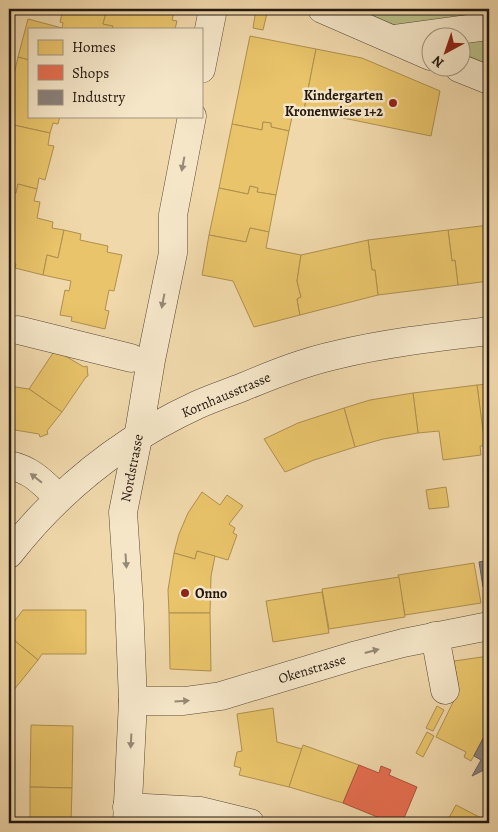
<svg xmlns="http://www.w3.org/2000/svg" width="498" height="832" font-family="Alegreya,serif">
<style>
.green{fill:#babe88;stroke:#6e6b4c}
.homes{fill:#e9c46a;stroke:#ae904f}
.shops{fill:#e76f51;stroke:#ac553e}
.industry{fill:#8a817c;stroke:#6b625c}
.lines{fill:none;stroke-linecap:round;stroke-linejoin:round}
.minor-casing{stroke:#564838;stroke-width:29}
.minor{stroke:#f5e6c8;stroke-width:28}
.oneway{fill:#968976}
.poi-dot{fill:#8f2418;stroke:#f5e6c8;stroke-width:2}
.labels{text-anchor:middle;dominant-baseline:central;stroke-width:5;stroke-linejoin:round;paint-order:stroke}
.poi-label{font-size:14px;font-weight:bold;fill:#231811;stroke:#f5e6c8;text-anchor:end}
.street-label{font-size:14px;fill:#231811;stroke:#f5e6c8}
</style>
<rect width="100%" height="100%" fill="#f0d8ab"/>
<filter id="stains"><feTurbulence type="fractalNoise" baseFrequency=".004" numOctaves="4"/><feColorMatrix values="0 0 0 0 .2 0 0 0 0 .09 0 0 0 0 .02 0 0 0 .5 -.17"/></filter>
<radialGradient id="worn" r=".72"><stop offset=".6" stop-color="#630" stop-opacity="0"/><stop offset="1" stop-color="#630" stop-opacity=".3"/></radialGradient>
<!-- green -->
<path class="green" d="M356 9H489V65L461 53 460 38 430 40Z"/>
<!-- homes -->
<g class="homes">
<path d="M63 9H107L103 24 113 26 112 29H29V60L18 57 28 19 62 28 63 23 60 22Z"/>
<path d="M107 9 135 10V9H175L172 20 177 21 175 29H112L113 26 103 24Z"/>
<path d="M256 9H268L263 30 253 28Z"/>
<path d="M250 36 316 49 304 110 294 108 289 131 271 127V123L263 122 262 130 232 124Z"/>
<path d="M316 49 362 58 440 91 431 136 304 110Z"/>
<path d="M18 57 29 60V116H60L58 124 53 123 50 133 9 124V96Z"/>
<path d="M263 122 271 123V127L289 131 276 195 257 192 258 188 250 186 248 194 219 188 232 124 262 130Z"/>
<path d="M9 124 50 133 48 145 54 146 45 180 39 178 37 189 18 184 16 193 9 192Z"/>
<path d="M18 184 37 189 34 201 40 202 37 218 53 222 52 228 64 230 58 258 47 255 43 275 15 268 16 264 9 262V237L12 238 13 233 9 232V192L16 193Z"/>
<path d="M250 186 258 188 257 192 276 195 269 232 250 228 246 242 209 235 219 188 248 194Z"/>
<path d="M489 225V281L458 285 455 260 452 261 448 230Z"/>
<path d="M250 228 269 232 266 248 301 255 297 281 301 297 297 299 300 315 254 327 233 281 202 275 209 235 246 242Z"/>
<path d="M64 230 81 234 80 240 108 246 107 252 122 255 114 291 109 290 105 310 109 311 105 329 71 321 72 317 60 315 65 290 69 291 71 281 43 275 47 255 58 258Z"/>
<path d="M448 230 452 261 455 260 458 285 378 295 375 270H372L368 240Z"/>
<path d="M368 240 372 270H375L378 295 300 315 297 299 301 297 297 281 301 255Z"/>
<path d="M55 350 84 367 87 366 88 376 86 377 62 412 29 389Z"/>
<path d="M489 384V425L482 426 477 385Z"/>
<path d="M477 385 485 446H480L481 455 443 460 439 431 418 433 413 393Z"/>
<path d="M9 386 29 389 62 412 47 431 48 434 40 437 39 434 9 429Z"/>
<path d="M413 393 418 433 383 439 355 447 344 408 370 400Z"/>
<path d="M344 408 355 447 314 460 285 472 264 439 298 423Z"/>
<path d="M446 487 449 507 429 509 426 490Z"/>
<path d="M202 492 220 505 227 495 243 506 229 524 235 528 233 533 237 535 228 560 197 551 195 559 174 553 179 534 188 513Z"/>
<path d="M197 551 215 556 211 576 210 613H169L168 590 174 553 195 559Z"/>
<path d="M474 563 481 603 405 615 398 575Z"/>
<path d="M399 577 405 617 329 629 322 589Z"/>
<path d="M322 592 329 633 273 642 266 601Z"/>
<path d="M23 610H86V654H42L38 660 9 636V628Z"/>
<path d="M169 613H210L211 671 170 669Z"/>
<path d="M9 636 38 660 9 696Z"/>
<path d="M489 656V727L471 761 464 757 466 752 436 737 459 690 454 661Z"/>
<path d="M437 706 444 710 433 731 426 728Z"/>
<path d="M273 708 277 742 302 749 289 787 239 775 241 768 234 766 237 752 242 751 237 714Z"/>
<path d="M31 725 73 726 72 788 30 787Z"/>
<path d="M427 732 434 736 423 757 416 753Z"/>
<path d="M303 745 359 765 343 803 289 787Z"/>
<path d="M30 787 72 788 71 823H30Z"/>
<path d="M456 805 489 822V823H446Z"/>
</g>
<!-- shops -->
<path class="shops" d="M359 765 379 773 381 766 391 770 389 775 417 787 402 823H392L343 803Z"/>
<!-- industry -->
<g class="industry">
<path d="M489 560V586L483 587 479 562Z"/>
<path d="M489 727V763L488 762 484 770 472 776 481 760 474 756Z"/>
</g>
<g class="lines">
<!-- minor casing -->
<g class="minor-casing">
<g id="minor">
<path d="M322 9 430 56"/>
<path d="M393 39 489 26"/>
<path d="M459 68 489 80"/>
<path d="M201 69 213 9"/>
<path d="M18 330 131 358"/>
<path d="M9 465C32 470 42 482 59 498"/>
<path d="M9 554C59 490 123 439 197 405 212 398 228 393 243 387 274 374 304 362 336 355 386 343 438 337 489 331"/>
<path d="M435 636 445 690"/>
<path d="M133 701H184L221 696 357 655 403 643 489 626"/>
<path d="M127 807 201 811 250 823"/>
<path d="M127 823 133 701 129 603 123 512 138 438 151 360 173 253V215L192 116"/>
</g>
</g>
<!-- minor -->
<use href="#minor" class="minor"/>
</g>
<!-- one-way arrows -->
<defs><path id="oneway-solid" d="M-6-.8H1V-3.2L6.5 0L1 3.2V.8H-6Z" transform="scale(1.25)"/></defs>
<g class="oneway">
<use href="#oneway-solid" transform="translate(183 164) rotate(101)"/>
<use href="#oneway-solid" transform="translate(163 301) rotate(101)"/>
<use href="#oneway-solid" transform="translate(36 478) rotate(-142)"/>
<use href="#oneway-solid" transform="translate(126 561) rotate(86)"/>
<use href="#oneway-solid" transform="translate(372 651) rotate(-15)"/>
<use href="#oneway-solid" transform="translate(182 701) rotate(-3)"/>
<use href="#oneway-solid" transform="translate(131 741) rotate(93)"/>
</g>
<!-- markers -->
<g class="poi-dot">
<circle cx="393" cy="103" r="5"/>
<circle cx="185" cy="593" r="5"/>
</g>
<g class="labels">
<!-- poi labels -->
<g class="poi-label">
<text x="383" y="95">Kindergarten<tspan x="383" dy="16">Kronenwiese 1+2</tspan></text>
<text x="195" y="593" text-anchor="start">Onno</text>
</g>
<!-- street labels -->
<g class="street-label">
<text transform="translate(226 395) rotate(-23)">Kornhausstrasse</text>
<text transform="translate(132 468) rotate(-79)">Nordstrasse</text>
<text transform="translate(312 669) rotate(-17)">Okenstrasse</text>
</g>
</g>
<!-- margin -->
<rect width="498" height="832" fill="none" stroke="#f0d8ab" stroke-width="30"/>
<rect x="10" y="10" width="478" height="812" fill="none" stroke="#231811" stroke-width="2.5"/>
<rect x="15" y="15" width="468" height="802" fill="none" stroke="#231811"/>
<!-- legend -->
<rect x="28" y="28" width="175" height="90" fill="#f5e6c8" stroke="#a1947f"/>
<rect x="38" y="40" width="25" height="15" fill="#e9c46a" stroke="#a1947f"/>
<text x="72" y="52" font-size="15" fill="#231811">Homes</text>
<rect x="38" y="65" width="25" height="15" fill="#e76f51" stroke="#a1947f"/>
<text x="72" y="78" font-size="15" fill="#231811">Shops</text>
<rect x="38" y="90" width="25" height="15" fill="#8a817c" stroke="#a1947f"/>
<text x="72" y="102" font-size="15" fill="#231811">Industry</text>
<!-- north arrow -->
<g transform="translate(446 52) rotate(220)"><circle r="24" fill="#f5e6c8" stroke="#a1947f"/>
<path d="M0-4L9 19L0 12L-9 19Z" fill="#8f2418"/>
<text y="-8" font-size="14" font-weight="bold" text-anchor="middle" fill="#231811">N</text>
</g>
<rect width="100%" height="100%" filter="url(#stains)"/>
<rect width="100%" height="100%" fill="url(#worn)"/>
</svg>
